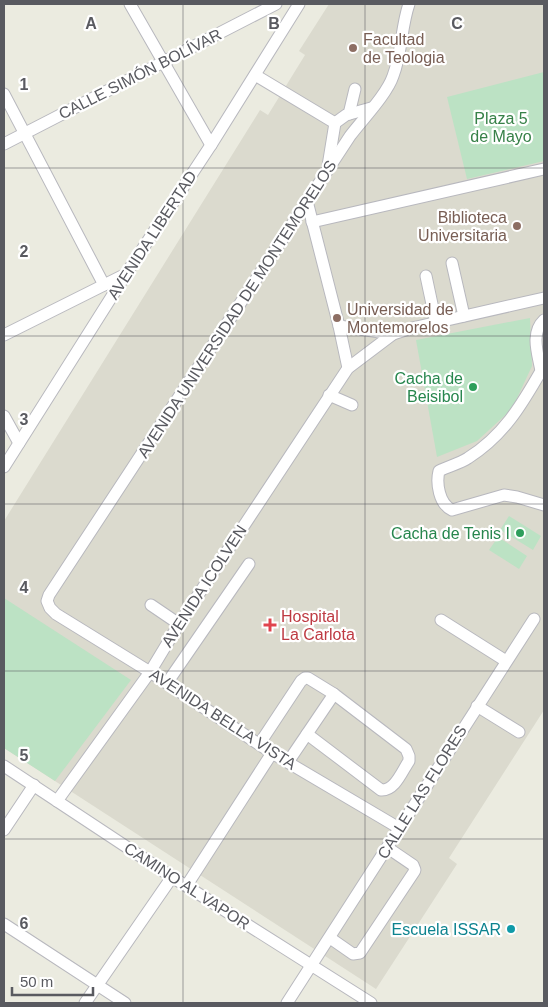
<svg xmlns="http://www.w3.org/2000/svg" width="548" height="1007" font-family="Helvetica,sans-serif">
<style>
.education{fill:#dbdace}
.green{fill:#bce2c4}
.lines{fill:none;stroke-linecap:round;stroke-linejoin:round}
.minor-casing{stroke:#b8b8be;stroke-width:13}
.minor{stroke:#fff;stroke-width:11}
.grid{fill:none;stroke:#595a60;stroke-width:1;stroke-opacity:0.55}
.education-dot{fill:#8d6e63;stroke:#fff;stroke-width:2}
.leisure-dot{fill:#2e9e5b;stroke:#fff;stroke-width:2}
.health-dot{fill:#e0444e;stroke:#fff;stroke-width:2}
.culture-dot{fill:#0f9aa8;stroke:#fff;stroke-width:2}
.labels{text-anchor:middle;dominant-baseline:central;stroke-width:4.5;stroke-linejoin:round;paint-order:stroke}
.education-label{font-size:16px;fill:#785e54;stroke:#fff;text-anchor:start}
.street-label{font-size:16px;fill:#595a60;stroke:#fff}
.park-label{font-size:16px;fill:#378148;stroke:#fff}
.leisure-label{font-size:16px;fill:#27864d;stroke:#fff;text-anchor:end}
.health-label{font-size:16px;fill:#be3a42;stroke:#fff;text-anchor:start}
.culture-label{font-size:16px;fill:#0d838f;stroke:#fff;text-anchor:end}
.grid-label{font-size:16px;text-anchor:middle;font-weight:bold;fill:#595a60;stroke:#fff;stroke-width:4.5;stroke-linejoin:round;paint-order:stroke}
</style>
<rect width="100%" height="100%" fill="#ebebe0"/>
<!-- education -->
<path class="education" d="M329 4H544V710L449 858 457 864 376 989 4 748V521L260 110 268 115 305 55 299 51Z"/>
<!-- green -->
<g class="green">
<path d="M544 72V161L467 179 447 97Z"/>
<path d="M530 318 532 366 512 409 477 441 437 457 416 340Z"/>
<path d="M509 516 541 536 533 550 500 530Z"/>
<path d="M498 537 527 556 519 569 489 550Z"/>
<path d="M4 598 131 680 55 781 4 748Z"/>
</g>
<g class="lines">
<!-- minor casing -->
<g class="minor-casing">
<g id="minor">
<path d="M130 4 211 145"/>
<path d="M255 75 335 123"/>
<path d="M4 94 104 285"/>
<path d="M349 114 355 89"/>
<path d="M4 144 276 4"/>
<path d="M328 166 335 123 346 115 371 108"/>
<path d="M307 201 339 326 348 368"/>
<path d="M312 222 544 169"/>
<path d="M452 263 464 316"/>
<path d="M426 276 436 323"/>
<path d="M544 320C530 333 538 354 541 371 521 406 503 436 468 458 459 464 448 466 439 471 436 483 439 504 452 510L504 495 517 497 544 505"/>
<path d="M339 326 393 334"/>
<path d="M4 335 126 274"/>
<path d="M329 395 352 405"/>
<path d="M4 416 19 443"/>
<path d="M4 467 126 274 211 145 299 4"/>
<path d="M151 605 179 624"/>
<path d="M441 620 506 661"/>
<path d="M167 683 249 564"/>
<path d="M477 706 519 732"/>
<path d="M260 743 301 681 305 678H308L334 694 406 749 409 756V761C402 771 395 791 381 790L307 734"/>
<path d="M288 762 334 694"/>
<path d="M4 766 172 877 371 1003"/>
<path d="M57 801 150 672 179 624 348 368 393 334 412 328 544 298"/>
<path d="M399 828 272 753 150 672 56 614 50 608 47 601 49 595 350 136C363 119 387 94 393 76 402 53 401 27 409 4"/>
<path d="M4 830 34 785"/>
<path d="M187 885 272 753"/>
<path d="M4 924 125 1003"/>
<path d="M330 938 353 954 360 953 414 872 415 870 413 865 388 848"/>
<path d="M85 1003 172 877"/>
<path d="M287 1003 534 619"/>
</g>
</g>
<!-- minor -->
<use href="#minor" class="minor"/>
</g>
<!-- grid -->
<path class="grid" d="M183 4V1003M365 4V1003M4 168H544M4 336H544M4 504H544M4 671H544M4 839H544"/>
<!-- markers -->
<g class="education-dot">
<circle cx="353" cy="48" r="5"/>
<circle cx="517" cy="226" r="5"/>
<circle cx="337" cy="318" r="5"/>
</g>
<g class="leisure-dot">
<circle cx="473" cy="387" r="5"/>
<circle cx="520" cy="533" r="5"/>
</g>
<path class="health-dot" d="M267.5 617.5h5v5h5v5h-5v5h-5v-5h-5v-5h5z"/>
<circle class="culture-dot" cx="511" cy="929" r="5"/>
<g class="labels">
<!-- education labels -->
<g class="education-label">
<text x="363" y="39">Facultad<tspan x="363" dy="18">de Teologia</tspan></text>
<text x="507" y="217" text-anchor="end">Biblioteca<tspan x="507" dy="18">Universitaria</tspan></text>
<text x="347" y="309">Universidad de<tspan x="347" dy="18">Montemorelos</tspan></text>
</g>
<!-- street labels -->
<g class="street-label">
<text transform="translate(140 74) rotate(-27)">CALLE SIMÓN BOLÍVAR</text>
<text transform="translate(152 235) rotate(-57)">AVENIDA LIBERTAD</text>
<text transform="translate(237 309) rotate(-57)">AVENIDA UNIVERSIDAD DE MONTEMORELOS</text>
<text transform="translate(204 586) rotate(-57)">AVENIDA ICOLVEN</text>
<text transform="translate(223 719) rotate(33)">AVENIDA BELLA VISTA</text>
<text transform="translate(422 792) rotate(-58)">CALLE LAS FLORES</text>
<text transform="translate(187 886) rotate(33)">CAMINO AL VAPOR</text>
</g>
<!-- park labels -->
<g class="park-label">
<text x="501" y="118">Plaza 5<tspan x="501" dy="18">de Mayo</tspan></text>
</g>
<!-- leisure labels -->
<g class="leisure-label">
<text x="463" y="378">Cacha de<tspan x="463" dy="18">Beisibol</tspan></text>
<text x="510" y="533">Cacha de Tenis I</text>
</g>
<!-- health labels -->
<g class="health-label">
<text x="281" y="616">Hospital<tspan x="281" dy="18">La Carlota</tspan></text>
</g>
<!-- culture labels -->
<g class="culture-label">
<text x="501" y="929">Escuela ISSAR</text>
</g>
</g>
<g class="grid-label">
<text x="91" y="29">A</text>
<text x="274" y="29">B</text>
<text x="457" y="29">C</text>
<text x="24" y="90">1</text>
<text x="24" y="257">2</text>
<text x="24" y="425">3</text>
<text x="24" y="593">4</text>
<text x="24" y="761">5</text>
<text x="24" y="929">6</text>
</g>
<!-- border -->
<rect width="548" height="1007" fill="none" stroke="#595a60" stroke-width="10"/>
<!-- scale -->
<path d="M12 987v8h81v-8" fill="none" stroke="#595a60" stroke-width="2.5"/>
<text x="20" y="987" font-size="15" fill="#595a60" stroke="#ffffff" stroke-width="4" paint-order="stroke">50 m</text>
</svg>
